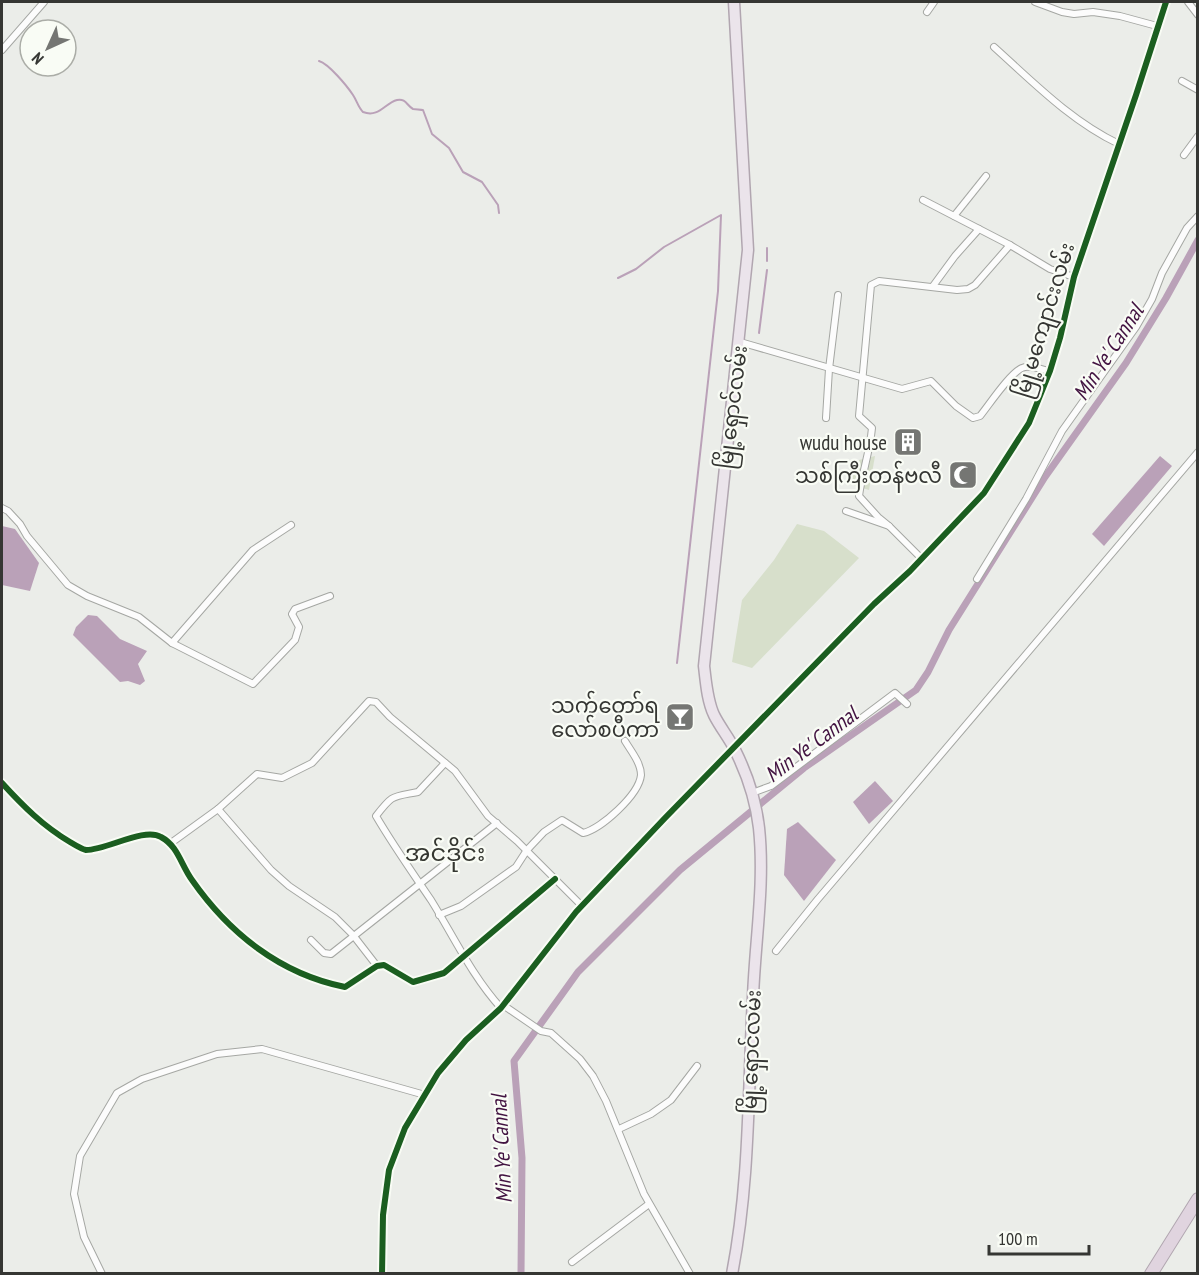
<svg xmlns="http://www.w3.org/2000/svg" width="1199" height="1275" font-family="'PT Sans Narrow','Noto Sans Myanmar',sans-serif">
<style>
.green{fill:#d7dfcb}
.water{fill:#baa1b8}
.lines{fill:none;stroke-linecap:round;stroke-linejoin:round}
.stream{stroke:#baa1b8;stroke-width:2}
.canal{stroke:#baa1b8;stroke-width:7}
.street-casing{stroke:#a5a7a3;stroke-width:8}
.primary-casing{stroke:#b1a6b0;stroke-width:13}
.highway-casing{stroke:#b1a6b0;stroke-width:14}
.street{stroke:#fcfcfc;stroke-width:6}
.primary{stroke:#ebe4eb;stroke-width:10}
.highway{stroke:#e0d4df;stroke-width:12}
.cycleway-casing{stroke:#f9fcf5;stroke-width:10}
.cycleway{stroke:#1b5e20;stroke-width:6}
.labels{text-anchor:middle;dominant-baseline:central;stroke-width:4.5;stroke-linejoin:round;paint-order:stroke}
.street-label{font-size:21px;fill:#353633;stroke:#f9fcf5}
.poi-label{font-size:21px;fill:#353633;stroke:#f9fcf5;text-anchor:end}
.water-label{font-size:22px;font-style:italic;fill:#421341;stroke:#f9fcf5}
.quarter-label{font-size:24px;fill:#353731;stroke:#f9fcf5}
</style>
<rect width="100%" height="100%" fill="#ebede9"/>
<!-- green -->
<g class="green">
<path d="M875 456 869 490 847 483 855 461Z"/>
<path d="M797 524 824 531 859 558 752 668 732 662 742 600 774 560Z"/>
</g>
<!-- water -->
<g class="water">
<path d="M1160 456 1172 466 1104 546 1092 534Z"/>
<path d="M2 526 15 529 39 563 30 591 2 585Z"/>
<path d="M88 615 97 616 120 639 147 651 138 664 145 681 140 685 128 681 120 682 73 635 76 627Z"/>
<path d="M875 781 893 801 869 824 853 802Z"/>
<path d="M798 822 836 860 804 901 784 875 787 829Z"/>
</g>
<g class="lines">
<!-- stream -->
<g class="stream">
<path d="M319 61C329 64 347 86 353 95 357 101 358 107 363 112 379 118 385 103 397 100 406 98 407 106 413 109 415 109 421 110 423 110L432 134 449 148 463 172 482 182 498 205 499 213"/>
<path d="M767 248V261"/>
<path d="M618 278 636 269 664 247 721 215 718 291 677 663"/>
<path d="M759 333 767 270"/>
</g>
<!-- canal -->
<path class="canal" d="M521 1274 522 1158 514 1061 578 972 680 870 804 768 916 690 928 672 949 630 1045 477 1126 363 1166 298 1198 240"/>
<!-- street casing -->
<g class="street-casing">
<g id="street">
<path d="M1035 2 1062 12 1074 14 1093 12 1120 16 1157 26"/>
<path d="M1188 2 1198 15"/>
<path d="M927 12 934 2"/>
<path d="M994 47C1034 83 1071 121 1119 144"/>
<path d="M2 50 44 2"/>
<path d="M1182 81 1198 90"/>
<path d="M1184 155 1198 136"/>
<path d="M923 200 1010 245 1050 269 1074 277"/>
<path d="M954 216 986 176"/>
<path d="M933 286 955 256 979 229"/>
<path d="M740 342 902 389 931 381 956 406 973 418 980 416C989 405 1010 373 1022 368 1029 364 1042 370 1050 371"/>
<path d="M826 418 829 369 838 295"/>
<path d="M2 508 8 511 20 524 27 536 68 585 87 596 139 617 172 643 253 684 295 640 299 627 292 614 295 609 330 596"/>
<path d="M846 511 889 526 922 559"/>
<path d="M889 526 878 517 859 496C862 473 870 451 872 428L859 416 871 285 879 281 957 290 968 289 975 285 1010 245"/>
<path d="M977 579 1026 499 1062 431 1136 327 1152 299 1162 273 1187 228 1198 216"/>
<path d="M172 643 253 550 291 525"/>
<path d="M445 763 418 792C392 797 393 794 376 816 393 845 412 872 431 900 454 937 472 976 501 1008"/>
<path d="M2 783C23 806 43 826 70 842 75 845 81 849 86 850 107 850 144 827 161 837 178 846 181 865 192 880 229 933 280 974 345 987L377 966 384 965 413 982 444 973 555 879"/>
<path d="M752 793 771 786 895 693 907 704"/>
<path d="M218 809 271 870 289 886 335 917 353 935 377 966"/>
<path d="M171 843 218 809 257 774 282 778 312 763 369 701 376 702 390 717 455 771 488 816 517 841 582 906"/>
<path d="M439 915 461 906 516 867 527 850 544 832 562 820 583 833C601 829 639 795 641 775 641 763 631 751 625 741"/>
<path d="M311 940 324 953 331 954 497 823"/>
<path d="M776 951 818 899 1198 452"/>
<path d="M503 1005 541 1031 551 1033 580 1059 593 1076 606 1101 644 1194 690 1274"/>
<path d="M619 1129 651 1114 671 1100 697 1066"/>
<path d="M572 1262 649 1204"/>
<path d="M102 1274 84 1237 74 1194 80 1156 117 1093 142 1079 217 1054 262 1049 425 1095"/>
<path d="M382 1274 383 1215 389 1170 405 1128 438 1073 466 1040 501 1008 576 912 665 818 874 604 910 571 984 493 1029 423 1050 371 1060 338 1074 277 1136 95 1166 2"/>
</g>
</g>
<!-- primary casing -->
<g class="primary-casing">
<path id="primary" d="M732 1274C750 1182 748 1089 753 997 755 941 765 884 759 828 756 801 747 774 735 750 729 738 720 727 714 715 707 700 706 682 704 666L748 250 734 2"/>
</g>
<!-- highway casing -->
<g class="highway-casing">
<path id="highway" d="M1151 1274 1198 1199"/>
</g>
<!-- street -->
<use href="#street" class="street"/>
<!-- primary -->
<use href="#primary" class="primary"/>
<!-- highway -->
<use href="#highway" class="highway"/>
<!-- cycleway casing -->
<g class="cycleway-casing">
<g id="cycleway">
<path d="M2 783C23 806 43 826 70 842 75 845 81 849 86 850 107 850 144 827 161 837 178 846 181 865 192 880 229 933 280 974 345 987L377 966 384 965 413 982 444 973 555 879"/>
<path d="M382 1274 383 1215 389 1170 405 1128 438 1073 466 1040 501 1008 576 912 665 818 874 604 910 571 984 493 1029 423 1050 371 1060 338 1074 277 1136 95 1166 2"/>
</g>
</g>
<!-- cycleway -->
<use href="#cycleway" class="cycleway"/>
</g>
<!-- icons -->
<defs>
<g id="building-square" transform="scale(1.5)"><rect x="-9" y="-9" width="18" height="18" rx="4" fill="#757673" stroke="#f9fcf5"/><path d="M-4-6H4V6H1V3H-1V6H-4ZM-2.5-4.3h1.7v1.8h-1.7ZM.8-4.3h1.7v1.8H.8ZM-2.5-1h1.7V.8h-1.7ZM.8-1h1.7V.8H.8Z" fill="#fff"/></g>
<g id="mosque-square" transform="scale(1.5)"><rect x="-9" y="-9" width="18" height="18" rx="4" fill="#757673" stroke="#f9fcf5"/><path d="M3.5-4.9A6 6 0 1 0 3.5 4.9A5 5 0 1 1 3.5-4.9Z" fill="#fff"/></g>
<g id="bar-square" transform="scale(1.5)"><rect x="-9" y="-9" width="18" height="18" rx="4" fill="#757673" stroke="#f9fcf5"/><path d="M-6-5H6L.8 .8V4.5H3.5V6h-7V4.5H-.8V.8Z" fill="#fff"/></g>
</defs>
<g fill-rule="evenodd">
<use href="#building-square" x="908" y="442"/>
<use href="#mosque-square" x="963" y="475"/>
<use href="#bar-square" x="680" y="717"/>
</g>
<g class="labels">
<!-- street labels -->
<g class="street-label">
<text transform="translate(1044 320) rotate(-73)">မြို့မကျောင်းလမ်း</text>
<text transform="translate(732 407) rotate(-83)">မြို့ရှောင်လမ်း</text>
<text transform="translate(751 1052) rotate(-88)">မြို့ရှောင်လမ်း</text>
</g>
<!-- poi labels -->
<g class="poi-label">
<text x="887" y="442">wudu house</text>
<text x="942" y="475">သစ်ကြီးတန်ဗလီ</text>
<text x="659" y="705">သက်တော်ရ<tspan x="659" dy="24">လော်စပီကာ</tspan></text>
</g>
<!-- water labels -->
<g class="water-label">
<text transform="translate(1108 352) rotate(-57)">Min Ye' Cannal</text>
<text transform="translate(811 744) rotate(-37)">Min Ye' Cannal</text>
<text transform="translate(501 1149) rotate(-93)">Min Ye' Cannal</text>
</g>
<!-- quarter labels -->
<g class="quarter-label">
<text x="445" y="852">အင်ဒိုင်း</text>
</g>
</g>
<!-- border -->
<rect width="1199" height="1275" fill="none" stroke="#353633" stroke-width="6"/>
<!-- north arrow -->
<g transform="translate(48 48) rotate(225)"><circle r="28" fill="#f9fcf5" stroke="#abada7" stroke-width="1.5"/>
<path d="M0-4.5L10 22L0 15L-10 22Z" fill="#757673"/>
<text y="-9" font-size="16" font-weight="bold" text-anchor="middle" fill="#353633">N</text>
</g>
<!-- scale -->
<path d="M989 1245v9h100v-9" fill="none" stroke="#353633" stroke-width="3"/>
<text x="998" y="1245" font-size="18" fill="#353633" stroke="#f9fcf5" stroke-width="4.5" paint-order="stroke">100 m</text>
</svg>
